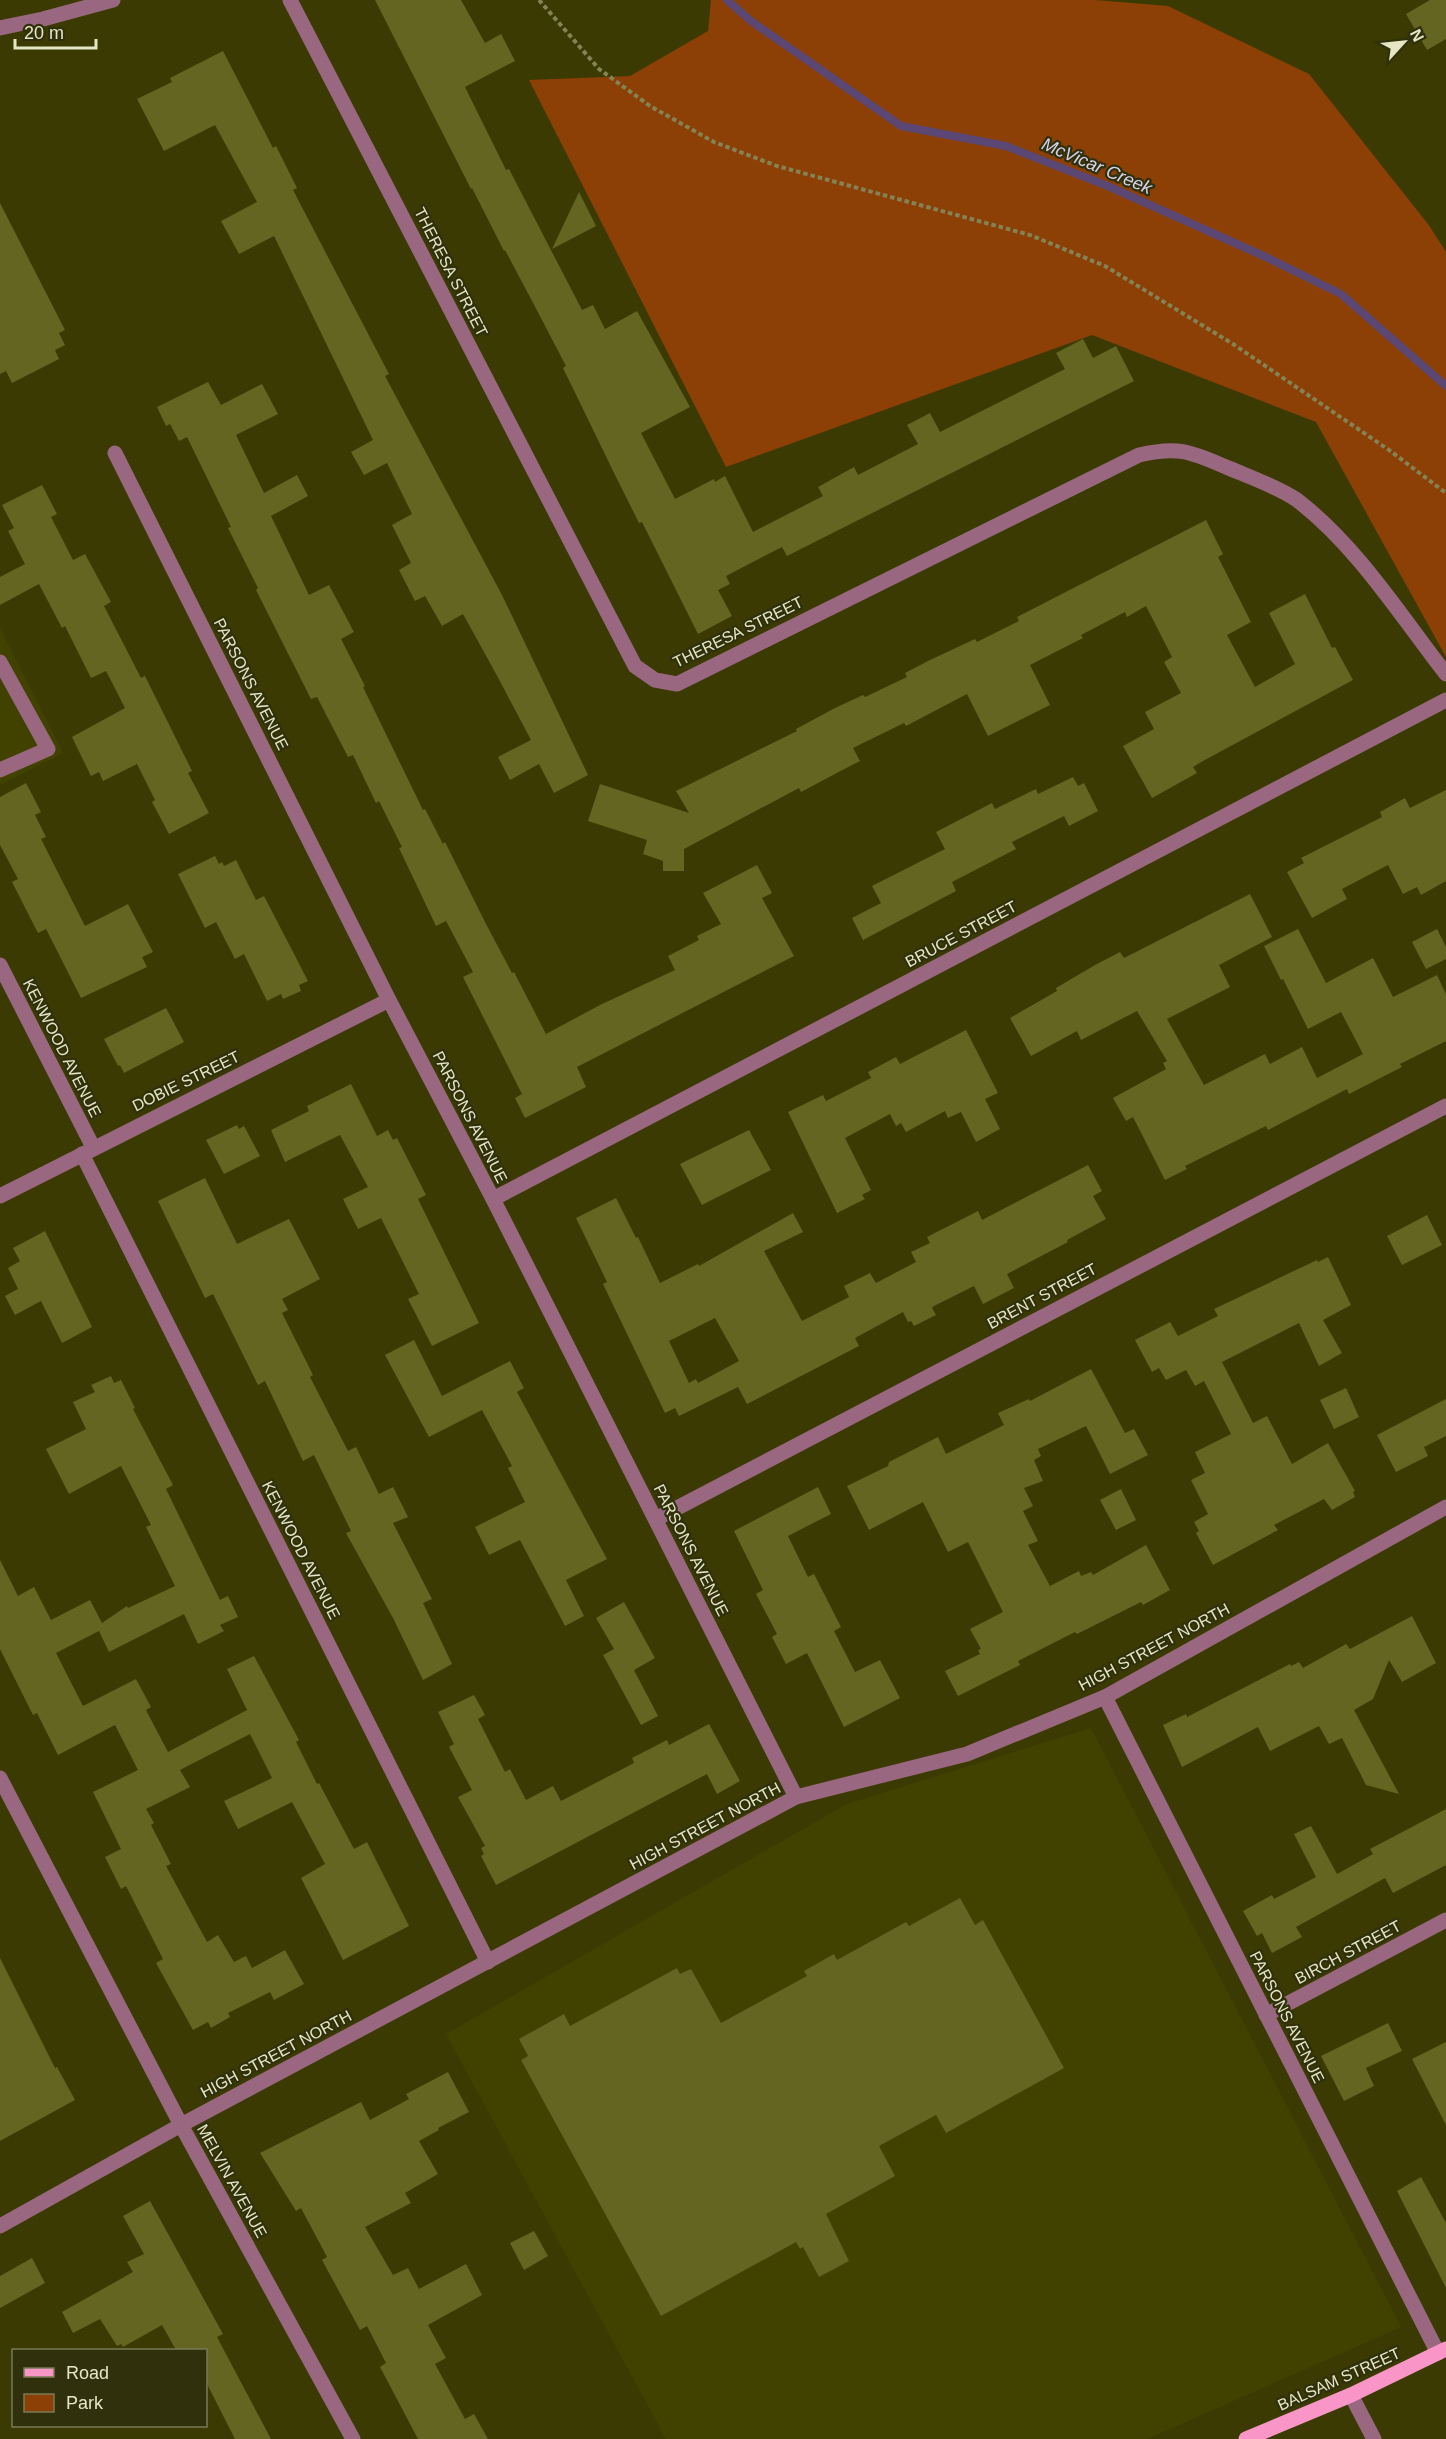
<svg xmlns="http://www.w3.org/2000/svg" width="1446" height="2439" font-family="Helvetica,sans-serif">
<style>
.built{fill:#424200}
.green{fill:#8c4006}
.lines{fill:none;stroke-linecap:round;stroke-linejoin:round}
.stream{stroke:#5b4774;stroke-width:8}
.building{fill:#646520;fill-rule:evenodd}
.path{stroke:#838355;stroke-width:4;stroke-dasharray:4.5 3;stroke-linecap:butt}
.minor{stroke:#996880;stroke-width:15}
.major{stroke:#f996c7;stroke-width:15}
.labels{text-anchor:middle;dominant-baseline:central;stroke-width:4.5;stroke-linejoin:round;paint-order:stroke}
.street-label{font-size:16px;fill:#e4e6c4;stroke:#30300c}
.water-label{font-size:18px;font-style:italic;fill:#d5d2ee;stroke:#30300c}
</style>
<rect width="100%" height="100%" fill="#3b3a03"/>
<!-- built -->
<g class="built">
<path d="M0 628 63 753 0 785Z"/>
<path d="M1091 1728 1401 2327 1147 2439H666L446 2034 847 1804Z"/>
</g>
<!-- green -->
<path class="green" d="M711 0H1095L1168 6 1309 74 1428 224 1446 252V657L1316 422 1092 335 726 467 529 80 630 76 708 31Z"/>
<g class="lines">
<!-- stream -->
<path class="stream" d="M727 0 751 21 901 126 1006 146 1110 187 1268 258 1341 294 1446 386"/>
</g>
<!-- building -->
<g class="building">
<path d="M375 0H461L485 43 501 34 515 61 465 87 506 170 509 169 582 310 593 305 605 329 637 311 690 407 641 433 675 499 714 479 715 482 725 476 753 532 823 496 818 487 854 467 858 475 918 444 907 425 930 413 940 432 1065 369 1056 353 1083 339 1093 358 1116 346 1134 381 787 556 782 547 726 576 730 584 718 590 732 616 698 634 642 522 639 523 617 479 563 368 566 366 531 299 505 250 504 251 472 188 471 189Z"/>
<path d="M1430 0H1446V39L1427 50 1406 14Z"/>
<path d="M223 51 273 148 276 146 297 188 293 190 389 374 385 376 502 595 588 775 554 793 539 764 510 780 498 757 531 740 495 672 463 614 442 626 425 596 415 601 399 570 411 563 392 525 412 514 387 463 364 475 351 452 373 440 274 236 239 254 221 221 257 202 215 125 164 151 137 99 172 82 170 78Z"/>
<path d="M579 192 596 226 552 249Z"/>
<path d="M0 203 65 330 59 333 65 345 55 350 59 359 12 383 6 371 0 374Z"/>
<path d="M208 382 221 405 262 384 278 414 236 435 264 493 297 475 308 496 271 516 309 595 329 585 354 632 341 639 365 686 363 687 423 810 425 809 443 844 445 842 486 924 512 973 514 972 546 1034 600 1005 675 970 668 956 699 940 697 936 721 924 703 893 757 865 772 893 762 898 794 956 577 1067 586 1087 525 1118 515 1098 522 1094 463 977 473 972 446 921 436 926 399 848 402 847 379 801 376 803 353 755 348 757 317 697 311 699 256 590 258 588 228 528 231 527 187 437 179 441 170 424 166 426 157 407Z"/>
<path d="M42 485 57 514 51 517 73 560 85 554 111 602 104 606 141 678 145 676 192 771 188 773 209 813 169 834 152 802 155 800 137 764 103 781 99 772 91 776 72 737 125 708 106 671 91 678 65 626 62 628 39 584 0 605V577L25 564 8 531 14 528 2 505Z"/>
<path d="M1206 520 1223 554 1218 557 1251 622 1227 635 1255 687 1295 664 1269 613 1305 594 1332 648 1335 647 1353 680 1203 761 1193 767 1197 773 1152 798 1123 746 1154 729 1145 712 1181 693 1164 662 1172 657 1146 606 1127 617 1125 612 1081 635 1083 638 1030 665 1050 705 988 736 967 694 906 726 904 723 853 748 860 761 852 765 801 792 799 788 684 849V871H663V861L643 854 647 840 588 821 600 784 689 813 676 791 797 731 796 729 835 708 863 695 865 697 907 677 905 673 928 661 975 639 977 642 1019 621 1017 617Z"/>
<path d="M1073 777 1078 786 1084 783 1098 811 1069 826 1064 816 1012 842 1016 849 952 882 956 891 863 940 852 918 881 903 872 886 945 849 936 832 992 803 995 809 1036 789 1038 794Z"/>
<path d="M26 783 41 812 35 815 46 837 41 839 85 926 128 904 153 952 142 957 147 967 81 998 46 929 38 933 12 882 18 879 0 845V797Z"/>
<path d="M1446 790V881L1421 895 1417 887 1403 894 1388 865 1342 889 1347 899 1312 918 1287 872 1304 863 1301 858 1382 817 1380 812 1405 798 1410 808Z"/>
<path d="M215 856 219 864 222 862 224 866 236 860 256 900 264 896 308 981 299 985 301 991 283 999 281 994 267 1001 244 954 235 959 216 922 205 928 178 874Z"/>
<path d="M1250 894 1272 937 1219 965 1230 987 1167 1019 1204 1085 1265 1054 1270 1064 1302 1047 1317 1078 1363 1054 1341 1012 1308 1029 1283 979 1281 980 1264 946 1298 929 1326 983 1373 958 1393 997 1437 975 1446 994V1041L1400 1064 1402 1067 1349 1094 1347 1089 1268 1130 1266 1126 1185 1166 1187 1169 1165 1180 1133 1117 1126 1121 1113 1098 1166 1069 1163 1063 1167 1061 1137 1011 1081 1040 1077 1031 1031 1056 1010 1018 1057 991 1056 988 1095 965 1120 952 1124 958Z"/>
<path d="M1437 929 1446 947V959L1426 969 1412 942Z"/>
<path d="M166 1008 184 1042 124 1073 120 1065 118 1066 104 1039Z"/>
<path d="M966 1030 998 1093 985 1099 1000 1129 976 1142 961 1112 948 1118 945 1111 906 1132 901 1123 896 1126 890 1114 845 1138 871 1190 862 1195 865 1199 837 1213 788 1112 823 1095 826 1101 871 1078 868 1072 896 1057 900 1064Z"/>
<path d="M351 1084 377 1136 388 1130 393 1140 397 1138 426 1195 418 1199 479 1323 432 1346 408 1299 419 1294 381 1218 358 1229 343 1199 368 1187 340 1135 285 1162 271 1130 309 1111 307 1106Z"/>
<path d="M237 1125 239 1129 244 1126 260 1156 224 1174 206 1140Z"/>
<path d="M749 1130 771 1170 702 1205 680 1164Z"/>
<path d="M1088 1165 1102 1191 1093 1196 1106 1219 1067 1240 1068 1242 1007 1274 1014 1288 983 1304 974 1286 934 1306 932 1308 936 1315 914 1326 911 1321 908 1322 903 1312 855 1338 859 1346 747 1404 738 1387 679 1416 675 1408 665 1413 603 1284 607 1282 576 1218 616 1198 636 1238 638 1237 660 1283 698 1264 699 1266 793 1213 803 1232 764 1251 802 1321 849 1297 844 1286 870 1273 876 1283 916 1262 911 1252 930 1243 927 1237 978 1211 982 1220ZM715 1318 739 1361 698 1383 696 1379 689 1383 669 1341Z"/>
<path d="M205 1178 237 1244 289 1219 320 1279 282 1299 288 1310 282 1313 313 1375 310 1377 348 1451 356 1447 379 1494 393 1487 408 1517 393 1523 432 1599 423 1603 452 1664 423 1680 393 1618 346 1533 351 1531 314 1455 303 1461 265 1381 258 1385 213 1294 205 1298 158 1201Z"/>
<path d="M1427 1215 1442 1245 1402 1265 1387 1236Z"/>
<path d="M45 1231 92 1327 62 1343 41 1301 15 1315 5 1296 18 1289 8 1268 20 1261 13 1248Z"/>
<path d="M1328 1257 1351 1305 1323 1320 1342 1353 1319 1366 1299 1323 1222 1362 1253 1423 1267 1416 1292 1464 1328 1443 1355 1491 1353 1492 1355 1497 1332 1510 1324 1499 1274 1525 1278 1530 1213 1565 1196 1533 1199 1531 1194 1522 1208 1514 1191 1480 1205 1473 1195 1452 1231 1434 1204 1381 1195 1386 1186 1370 1166 1380 1159 1368 1152 1372 1135 1340 1170 1322 1178 1336 1218 1316 1214 1309 1317 1260 1318 1262Z"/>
<path d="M414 1340 442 1396 510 1361 524 1388 517 1392 607 1559 566 1580 584 1616 565 1626 520 1540 489 1555 475 1527 525 1502 508 1468 512 1466 482 1410 429 1437 385 1355Z"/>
<path d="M1091 1369 1125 1433 1134 1429 1148 1455 1110 1474 1086 1426 1038 1449 1041 1456 1034 1460 1043 1481 1024 1488 1033 1506 1023 1511 1038 1541 1028 1545 1050 1586 1079 1571 1081 1576 1091 1572 1093 1575 1146 1545 1170 1590 1143 1605 1141 1602 1077 1634 1075 1632 1018 1661 1020 1665 958 1696 945 1671 980 1654 978 1650 981 1649 970 1629 1003 1612 968 1542 948 1552 923 1502 869 1530 847 1486 888 1466 889 1462 938 1437 946 1454 1004 1425 998 1413 1029 1399 1030 1401Z"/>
<path d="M111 1376 114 1383 121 1380 135 1408 133 1409 173 1485 166 1489 220 1600 228 1596 238 1617 220 1625 224 1631 198 1644 184 1614 109 1652 99 1631 56 1653 83 1706 136 1679 151 1707 146 1710 168 1752 247 1710 227 1669 254 1656 299 1740 296 1742 317 1784 319 1783 354 1849 367 1842 409 1926 343 1960 301 1878 325 1864 292 1802 238 1829 224 1801 272 1778 250 1734 180 1770 190 1787 146 1809 154 1823 151 1825 171 1864 166 1866 207 1942 218 1935 234 1962 246 1956 252 1968 285 1950 304 1984 274 2000 270 1992 228 2013 230 2017 211 2028 208 2022 193 2030 156 1963 163 1959 126 1886 121 1889 105 1857 121 1849 93 1792 138 1770 115 1725 58 1755 37 1713 33 1715 0 1649V1560L18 1596 34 1587 51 1620 90 1600 102 1623 127 1606 128 1608 175 1586 146 1527 151 1525 121 1466 69 1494 46 1449 86 1429 73 1402 95 1392 91 1385Z"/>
<path d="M1346 1388 1359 1417 1334 1429 1320 1400Z"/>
<path d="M1446 1399V1436L1424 1447 1428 1456 1396 1472 1377 1435Z"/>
<path d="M818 1487 831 1514 788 1536 808 1577 814 1574 841 1627 834 1631 855 1672 880 1660 900 1698 844 1727 807 1653 786 1664 772 1637 777 1634 756 1594 763 1590 734 1531Z"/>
<path d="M1121 1489 1136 1520 1116 1530 1100 1500Z"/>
<path d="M624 1602 655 1658 634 1670 658 1716 641 1725 603 1655 614 1649 596 1618Z"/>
<path d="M1412 1616 1436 1663 1402 1682 1389 1660 1373 1699 1354 1710 1399 1794 1366 1785 1342 1738 1329 1744 1319 1726 1270 1751 1258 1727 1182 1767 1163 1725 1186 1714 1187 1717 1290 1664 1291 1666 1299 1662 1303 1668 1346 1644 1350 1649Z"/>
<path d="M474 1695 485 1715 478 1719 505 1772 510 1769 526 1800 553 1786 561 1801 634 1763 632 1758 667 1740 669 1745 709 1724 740 1781 717 1794 707 1774 496 1885 481 1856 484 1854 481 1848 485 1846 458 1797 472 1790 449 1747 454 1744 438 1712Z"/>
<path d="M1446 1809V1865L1393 1893 1385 1878 1296 1927 1302 1937 1272 1953 1262 1933 1257 1936 1243 1911 1272 1895 1274 1899 1316 1877 1294 1834 1311 1826 1337 1874 1373 1854 1370 1849Z"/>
<path d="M960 1898 975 1925 983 1920 1064 2068 946 2133 936 2115 879 2146 895 2176 826 2214 849 2261 819 2277 803 2247 800 2249 796 2242 661 2316 521 2060 528 2056 519 2039 564 2014 570 2026 677 1968 680 1974 691 1969 721 2023 807 1976 804 1971 834 1954 837 1960 906 1922 909 1926Z"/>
<path d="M0 1958 55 2068 57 2067 75 2100 0 2141Z"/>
<path d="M1388 2023 1402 2051 1366 2068 1374 2086 1344 2101 1321 2056Z"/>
<path d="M1446 2042V2125L1412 2059Z"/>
<path d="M448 2072 469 2112 438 2128 439 2130 419 2141 438 2174 405 2193 411 2203 365 2227 393 2275 408 2268 419 2289 466 2264 482 2295 428 2325 446 2358 435 2364 465 2419 474 2414 488 2439H418L380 2367 386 2363 367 2326 360 2330 322 2260 327 2257 301 2208 296 2211 260 2153 361 2102 370 2120 409 2099 406 2094Z"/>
<path d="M1421 2177 1446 2223V2288L1397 2191Z"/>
<path d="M150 2201 223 2334 217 2337 271 2439H235L206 2382V2350H176L162 2325 123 2347 121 2344 117 2346 100 2319 73 2333 62 2312 133 2272 127 2262 144 2254 123 2216Z"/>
<path d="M534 2231 548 2256 524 2270 510 2243Z"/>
<path d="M32 2258 45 2283 0 2308V2276Z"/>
</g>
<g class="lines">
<!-- path -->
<path class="path" d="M539 0 599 69 650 106 714 142 777 166 1030 235 1105 266 1233 344 1389 450 1446 493"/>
<!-- minor -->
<g class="minor">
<path d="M290 0 635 666 655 680 677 684 1139 455C1181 445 1193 453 1231 469 1250 477 1280 488 1297 500 1357 546 1400 615 1446 674"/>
<path d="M0 28 43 19 113 0"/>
<path d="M115 453 389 1000 493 1199 796 1797"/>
<path d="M0 662 48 749 0 770"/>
<path d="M0 965 93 1147"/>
<path d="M82 1154 488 1962"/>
<path d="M0 1196 389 1000"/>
<path d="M493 1199 1446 700"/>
<path d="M656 1519 1446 1106"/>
<path d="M1105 1697 1438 2353"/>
<path d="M0 1778 181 2125 353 2439"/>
<path d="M1266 2015 1446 1920"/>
<path d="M0 2226 181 2125 796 1797 967 1754 1105 1697 1446 1507"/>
<path d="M1351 2395 1374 2439"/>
</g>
<!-- major -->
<path class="major" d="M1246 2439 1351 2395 1446 2349"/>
</g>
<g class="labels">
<!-- street labels -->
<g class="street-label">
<text transform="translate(451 272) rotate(63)">THERESA STREET</text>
<text transform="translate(738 632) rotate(-26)">THERESA STREET</text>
<text transform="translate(251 684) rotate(63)">PARSONS AVENUE</text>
<text transform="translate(961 934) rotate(-28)">BRUCE STREET</text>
<text transform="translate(62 1048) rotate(63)">KENWOOD AVENUE</text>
<text transform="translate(186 1081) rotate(-26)">DOBIE STREET</text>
<text transform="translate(470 1117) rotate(63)">PARSONS AVENUE</text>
<text transform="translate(1042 1296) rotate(-28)">BRENT STREET</text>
<text transform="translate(301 1550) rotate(63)">KENWOOD AVENUE</text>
<text transform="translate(691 1550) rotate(63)">PARSONS AVENUE</text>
<text transform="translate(1154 1647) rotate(-28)">HIGH STREET NORTH</text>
<text transform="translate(705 1826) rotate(-28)">HIGH STREET NORTH</text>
<text transform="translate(1348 1952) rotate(-28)">BIRCH STREET</text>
<text transform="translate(1287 2017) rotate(63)">PARSONS AVENUE</text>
<text transform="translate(276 2054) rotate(-28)">HIGH STREET NORTH</text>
<text transform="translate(232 2181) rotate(61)">MELVIN AVENUE</text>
<text transform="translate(1339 2379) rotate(-24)">BALSAM STREET</text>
</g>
<!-- water labels -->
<g class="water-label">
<text transform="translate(1097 166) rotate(23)">McVicar Creek</text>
</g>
</g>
<!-- legend -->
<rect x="12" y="2349" width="195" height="78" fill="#30300c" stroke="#787956" stroke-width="1.5"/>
<rect x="24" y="2368" width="30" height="9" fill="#f996c7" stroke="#787956" stroke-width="1.5"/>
<text x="66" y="2379" font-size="18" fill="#e4e6c4">Road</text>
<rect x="24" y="2394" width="30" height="18" fill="#8c4006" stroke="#787956" stroke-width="1.5"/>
<text x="66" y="2409" font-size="18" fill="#e4e6c4">Park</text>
<!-- north arrow -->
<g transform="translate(1404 42) rotate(63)" stroke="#30300c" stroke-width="4.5" paint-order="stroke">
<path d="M0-4.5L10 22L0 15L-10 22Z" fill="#e4e6c4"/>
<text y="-9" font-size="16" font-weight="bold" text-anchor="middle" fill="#e4e6c4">N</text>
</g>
<!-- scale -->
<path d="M15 39v9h81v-9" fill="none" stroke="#e4e6c4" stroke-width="3"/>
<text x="24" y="39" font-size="18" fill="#e4e6c4" stroke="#30300c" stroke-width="4.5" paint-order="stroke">20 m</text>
</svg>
